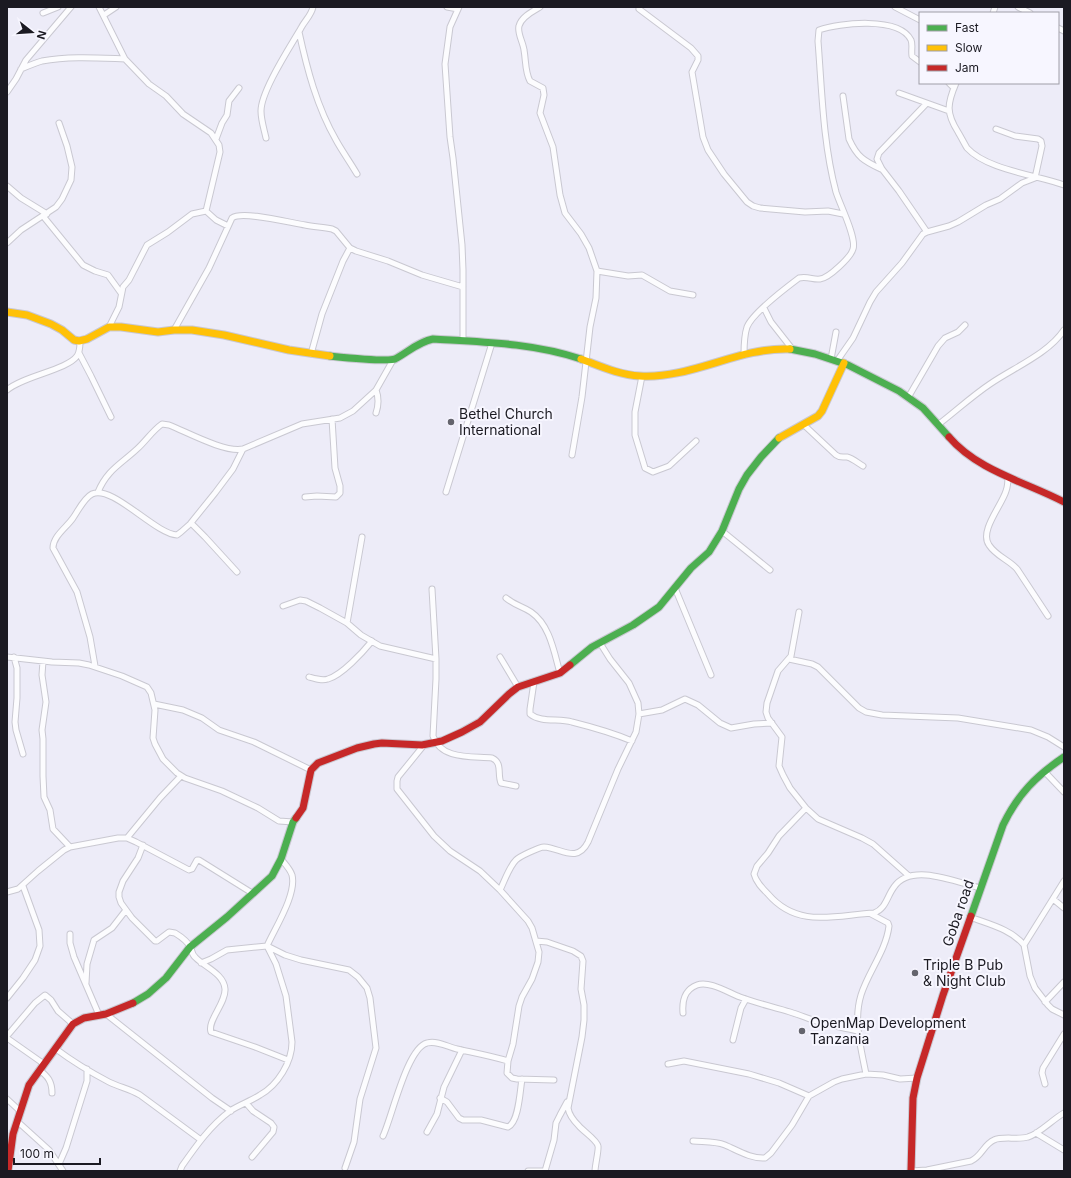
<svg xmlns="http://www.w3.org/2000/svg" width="1071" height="1178" viewBox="0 0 1071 1178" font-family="Inter,sans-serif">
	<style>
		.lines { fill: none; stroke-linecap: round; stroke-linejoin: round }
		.street-casing { stroke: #c9c8d1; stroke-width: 7 }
		.fast-casing { stroke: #c9c8d1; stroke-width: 9 }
		.slow-casing { stroke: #c9c8d1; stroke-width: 9 }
		.jam-casing { stroke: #c9c8d1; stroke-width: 9 }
		.street { stroke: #fcfcfe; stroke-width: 5 }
		.fast { stroke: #4caf50; stroke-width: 7 }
		.slow { stroke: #ffc107; stroke-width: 7 }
		.jam { stroke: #c62828; stroke-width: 7 }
		.poi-dot { fill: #64646d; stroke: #f7f6ff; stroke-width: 1.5 }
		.labels { text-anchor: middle; stroke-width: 4; stroke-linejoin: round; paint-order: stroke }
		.poi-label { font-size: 14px; fill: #1b1a22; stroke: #f7f6ff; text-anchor: start }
		.street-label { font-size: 14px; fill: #1b1a22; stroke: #f7f6ff }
	</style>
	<rect width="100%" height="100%" fill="#edecf8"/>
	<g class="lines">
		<defs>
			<path id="street" d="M99,7l26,52 24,25 17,12 17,18 28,19 8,12 1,7 -14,59 10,9 12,6
				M447,7l11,2
				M459,7l-9,20 -5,37 5,73 3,21 9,87 1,25v71
				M540,7c-7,4 -19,10 -21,19 -2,7 4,16 5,24 2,11 1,22 6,31l13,7 1,7 -4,18 13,34 7,48 5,18 16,21 8,14 8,23 -1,27 -6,29 -8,70 -10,58
				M895,7l25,13
				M1018,7l12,6
				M639,9l52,39 7,8v4l-6,12 11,65 5,13 16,24 23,28 6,4 7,2 45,4 23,-1 15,3
				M43,13l15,-6
				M993,13l2,-6
				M104,15l12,-8
				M1058,28l6,3
				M299,32c8,37 18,75 37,108 6,11 14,22 21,34
				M21,69c7,-3 14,-6 21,-8 27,-5 56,-3 83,-2
				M949,83l5,5
				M956,83c-9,21 -10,30 2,49 3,5 6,11 9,16 20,22 70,27 97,37
				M7,92l9,-13 10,-19 45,-53
				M899,93l50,18
				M843,96l6,43c8,18 15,22 32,30
				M926,104l-47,49 -2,6 5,10 17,22 28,41
				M266,138c-2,-9 -5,-18 -5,-27 0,-20 29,-64 40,-83 4,-8 10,-12 12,-21
				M216,139l6,-16 5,-8 2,-14 10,-13
				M7,186l14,12 26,16
				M43,216l40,49 12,6 13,4 13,18
				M7,243l14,-13 35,-23 6,-8 9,-19 1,-13 -5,-21 -8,-23
				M597,271l31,5 14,-1 28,16 23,4
				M764,308l7,14 22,28
				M109,327l10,-20 4,-20 6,-7 18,-35 21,-13 24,-18 14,-3
				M174,330l35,-62 23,-50c10,-8 59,5 73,7 9,2 18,2 27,4l4,2 14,17 6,3 32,10 34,14 41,12
				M79,353l12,23 20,41
				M311,354l11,-40 21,-53 7,-13
				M744,355c0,-9 0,-19 3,-28 5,-13 40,-40 52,-49 9,-2 14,2 21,1 9,-1 31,-22 33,-30 4,-11 -13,-44 -17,-57 -13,-49 -14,-100 -18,-151l1,-11c20,-7 80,-14 92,10 2,5 0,10 1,16l8,6
				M831,359l5,-27
				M837,361l16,-23 17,-36 6,-10 26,-29 21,-29 4,-2 22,-6 9,-4 28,-17 14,-6 22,-16 13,-5 7,-32 -1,-5 -3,-2 -23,-3 -19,-7
				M642,376l-7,36v23l10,33 8,4 16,-6 27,-25
				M7,390c16,-14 60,-20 70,-34 3,-4 3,-10 3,-15
				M376,390c3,8 3,14 0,23
				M909,396l29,-50 7,-8 13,-6 7,-7
				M939,424c17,-13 33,-28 51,-40 23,-16 58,-30 74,-54
				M804,425l32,30c4,3 6,2 11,2 5,1 11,6 16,9
				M1008,476c0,5 0,10 -2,15 -4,14 -27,40 -17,54 7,11 20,15 28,24l31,47
				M98,492c9,-22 23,-28 39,-43 9,-8 15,-18 25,-25l7,1c18,7 56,28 74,24
				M446,492l46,-149
				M305,497l12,-1 19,1 4,-4v-7l-5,-18 -3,-49
				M191,523l14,14 32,35
				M722,531l48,39
				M675,588l36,87
				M432,589l4,70
				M506,598c10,8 16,8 25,14 19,13 23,40 29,61
				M283,606l17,-6 6,1 14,7 27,15 14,12 19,11 56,13v20l-3,57c8,24 38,20 59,22 11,5 5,16 9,25l15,3
				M799,612l-8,44 -13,15 -11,32 -1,9 2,6 14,19 -3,29 4,9 7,13 16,20 12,11 44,19 11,6 36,32
				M347,623l15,-86
				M7,657l45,5 27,1 10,2 33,11 25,11 4,6 4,17 -2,28 2,6 8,15 14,14 8,5 37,13 36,17 21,13 14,1
				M14,657l3,11v30l-2,24 1,8 7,24
				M500,657l18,30
				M789,659l23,5 6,3 41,41 7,4 16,3 76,3 73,12 17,7 16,10
				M43,661l-1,14 4,27 -4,28 1,9v37l1,21 6,13 3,19 17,18
				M95,666l-5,-29 -13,-45 -24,-44c0,-12 14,-21 20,-30 5,-7 11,-20 19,-24 20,-10 63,40 85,41l4,-3 9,-8 25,-31 18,-24 10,-20 59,-25 38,-6 13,-7 23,-21 17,-30
				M309,677c7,2 13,4 19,2 14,-4 35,-27 44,-38
				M534,682l-4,27v5c11,9 29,4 42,8 20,5 41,11 60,19
				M154,704l29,6 19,8 17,12 35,12 57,28
				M639,714l23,-4 23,-11 13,6 22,18 11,5 23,-4 18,-1
				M424,745l-26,32 -1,4v8l37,47 16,15 30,20 20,19 28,31 4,7 7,24 -1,10 -6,17 -10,18 -3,9 -6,38 -5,17 -1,12 5,5 5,1 37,1
				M1044,771l20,21
				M806,808l-27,28 -11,17 -11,13 -3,8c2,8 8,14 14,20 30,35 67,21 106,19 12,-4 13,-17 20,-26 17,-25 62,-5 86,1
				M127,838l33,-40 21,-22
				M143,845l-5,13 -15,23 -4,11v5l2,6 11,15 23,23h2l12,-9 6,1c5,3 13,9 16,15 1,4 1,7 5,10 9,9 28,16 29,31 1,14 -18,32 -14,43l44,15 33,13
				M500,890c5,-10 9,-23 16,-30 4,-4 24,-13 28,-13 17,1 33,17 44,-5l30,-73 18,-37 3,-18 -1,-11 -9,-20 -19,-24 -10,-16
				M7,892l11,-3 20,-18 26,-21 6,-3 48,-9h9l9,4 53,28 3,-1 5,-9h2l53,33
				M1053,899l11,9
				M970,917c18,7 41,12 54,28l6,31 5,12 13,17 4,4 12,6
				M70,934v9l4,14 25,58
				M536,941l11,1 26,9 8,5 2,5 -2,28 3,16v15l-2,17 -14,71c1,7 6,13 11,18 4,5 18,14 19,20 1,3 -3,20 -3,25
				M1024,945l40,-64
				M201,963l10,-4 16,-9 40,-4 18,9 16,5 48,10 9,7 9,11 3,10 6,50 -16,51 -6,43 -9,26
				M86,983l1,-19 7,-24 18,-12 14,-18
				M7,998l16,-20 12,-18 5,-14 -1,-16 -16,-44
				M1045,1002l19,-20
				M683,1013c-1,-12 1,-23 14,-28 12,-5 32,8 43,12 16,6 34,10 50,15 10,3 19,7 29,10 12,4 26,6 39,9
				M106,1014l106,84 19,13
				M7,1036l28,-33 10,-8 6,5 7,11 15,13
				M7,1038l37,26
				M733,1040l8,-32 5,-9
				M56,1049c16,12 34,23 53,33 10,5 21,7 31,13l61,45
				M668,1064l16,-3 65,13 30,9 30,13
				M39,1070c9,6 13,12 13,23
				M866,1074c-5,-26 -13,-53 -5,-79 7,-23 25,-44 28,-69l-1,-3 -17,-9
				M1045,1084l-3,-11 1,-5 21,-34
				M440,1098l7,4 12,16 4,2h18l27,7c11,-5 12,-37 14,-48
				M7,1099l13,12
				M246,1103l7,8 18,12 3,4 -1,5 -21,25
				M17,1121l32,29 14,21
				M427,1132l10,-18 7,-27 18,-37
				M1036,1133l28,17
				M383,1136c9,-19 24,-88 44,-93 10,-3 21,4 30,6 18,4 34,7 51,12
				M693,1141c10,1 22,0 32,4 12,5 26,14 40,13l6,-5 21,-28 17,-29 25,-14 8,-3 24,-5 17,1 17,4 17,-1
				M59,1164l7,-16 21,-67v-12
				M180,1171l2,-5c14,-20 28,-40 48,-55 9,-6 21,-10 30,-16 18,-10 32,-33 32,-53l-6,-46 -10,-32 -9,-18c8,-18 30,-52 25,-71 -2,-6 -7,-11 -11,-16
				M528,1171h17
				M545,1171l9,-31 2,-17 4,-8 7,-13
				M911,1171l16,-1 44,-9c11,-5 13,-17 23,-21 8,-4 24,0 34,-3 11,-3 25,-18 36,-24"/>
			<path id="fast" d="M790,349l25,5 33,11 51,26 24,17 26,29
				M330,356c10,1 58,6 65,3 13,-7 23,-17 38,-20 50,3 100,4 148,20
				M570,665l22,-18 41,-22 26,-18 32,-39 18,-16 13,-21 17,-42 8,-14 14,-18 18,-19
				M971,916l32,-91c15,-31 33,-49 61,-68
				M133,1003l15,-9 18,-16 24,-31 37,-30 45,-41 9,-17 12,-37 3,-4"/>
			<path id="slow" d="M7,312l20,3 24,9 11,6 12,10 5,1 8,-2 22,-12h12l37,5 16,-2h18l32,5 65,15 41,6
				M581,359c19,7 38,16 59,17 52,3 98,-29 150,-27
				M779,438l39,-22 4,-5 22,-48"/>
			<path id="jam" d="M949,437c29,34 77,45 115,65
				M296,818l7,-10 8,-38 7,-7 39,-15 17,-4 8,-1 40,2 20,-4 20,-9 18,-10 29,-28 9,-7 42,-14 10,-8
				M8,1171l5,-37 16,-49 44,-61 11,-6 22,-4 27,-11
				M911,1171l2,-73 4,-20 26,-83 28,-79"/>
		</defs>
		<use href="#street" class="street-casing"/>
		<use href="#fast" class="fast-casing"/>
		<use href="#slow" class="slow-casing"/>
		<use href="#jam" class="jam-casing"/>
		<use href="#street" class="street"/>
		<use href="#fast" class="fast"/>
		<use href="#slow" class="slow"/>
		<use href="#jam" class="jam"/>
	</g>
	<g class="poi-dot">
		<circle cx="451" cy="422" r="4"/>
		<circle cx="915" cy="973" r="4"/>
		<circle cx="802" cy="1031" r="4"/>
	</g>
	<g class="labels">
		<g class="poi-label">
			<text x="459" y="419">Bethel Church<tspan x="459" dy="16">International</tspan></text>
			<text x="923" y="970">Triple B Pub<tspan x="923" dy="16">&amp; Night Club</tspan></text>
			<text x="810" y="1028">OpenMap Development<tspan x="810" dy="16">Tanzania</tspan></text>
		</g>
		<g class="street-label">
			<text transform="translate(958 913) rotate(-71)" y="5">Goba road</text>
		</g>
	</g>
	<rect width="1071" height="1178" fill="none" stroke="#1b1a22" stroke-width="16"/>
	<rect x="919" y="12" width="140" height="72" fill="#f7f6ff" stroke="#9f9ea7"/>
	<rect x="927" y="25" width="20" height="6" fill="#4caf50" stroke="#9f9ea7"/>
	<text x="955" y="32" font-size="12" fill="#1b1a22">Fast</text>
	<rect x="927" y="45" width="20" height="6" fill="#ffc107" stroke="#9f9ea7"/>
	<text x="955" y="52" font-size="12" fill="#1b1a22">Slow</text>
	<rect x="927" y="65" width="20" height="6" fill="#c62828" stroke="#9f9ea7"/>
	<text x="955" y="72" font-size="12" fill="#1b1a22">Jam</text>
	<g transform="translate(32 32) rotate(107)" stroke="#f7f6ff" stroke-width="3" paint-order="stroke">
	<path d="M0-3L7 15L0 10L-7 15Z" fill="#1b1a22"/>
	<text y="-6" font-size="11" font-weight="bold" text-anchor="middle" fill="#1b1a22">N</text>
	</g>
	<path d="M14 1158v6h86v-6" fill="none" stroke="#1b1a22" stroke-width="2"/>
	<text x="20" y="1158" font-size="12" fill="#1b1a22" stroke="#f7f6ff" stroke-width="3" paint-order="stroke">100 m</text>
</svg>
